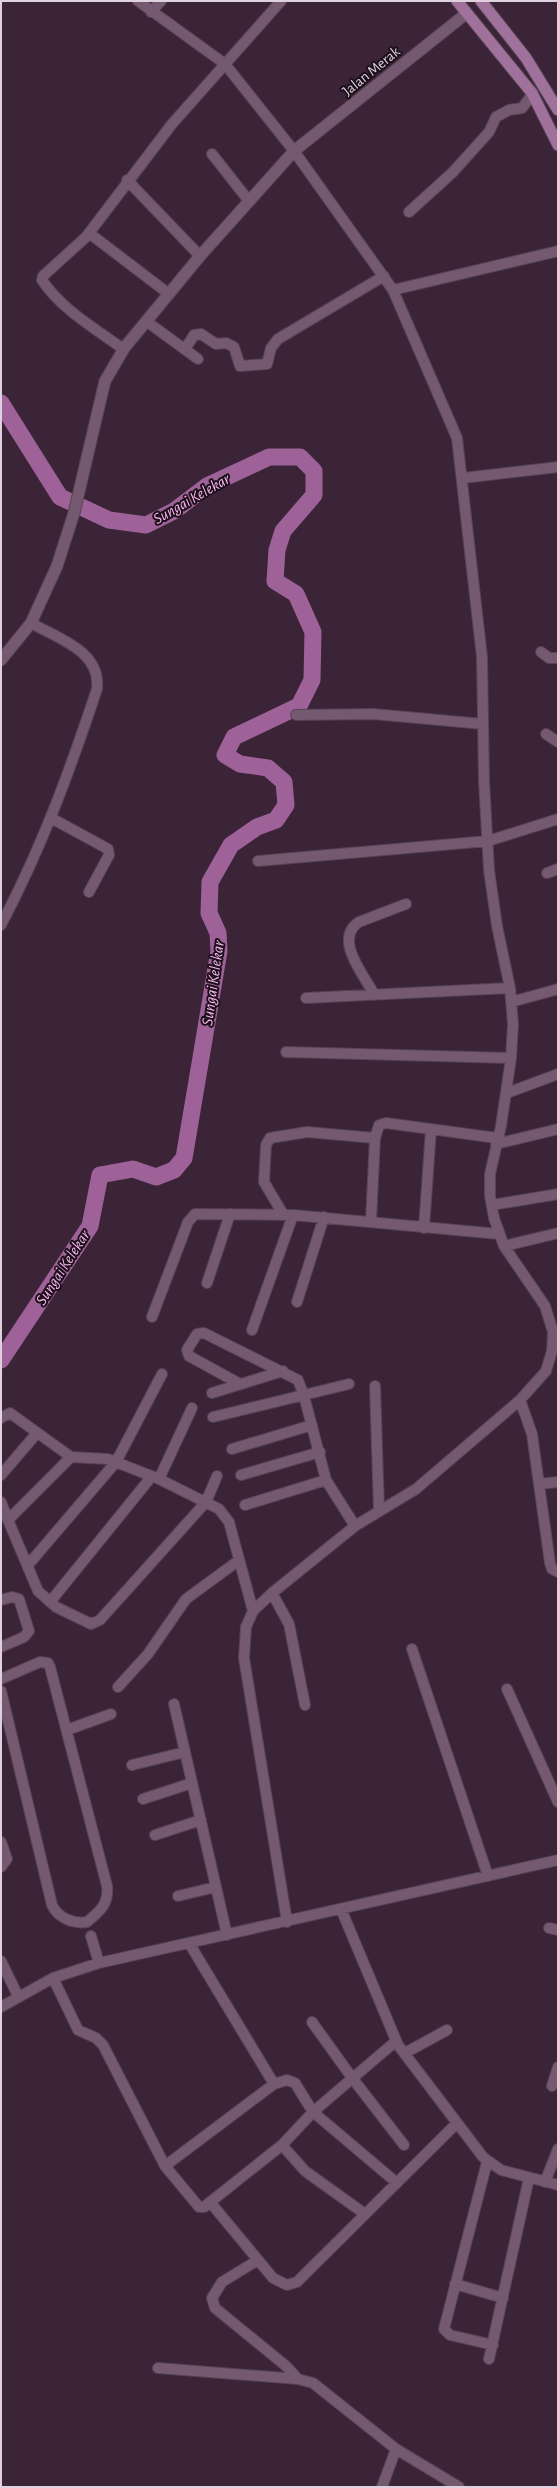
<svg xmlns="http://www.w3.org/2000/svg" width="559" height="2488" viewBox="0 0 559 2488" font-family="'Alegreya Sans',sans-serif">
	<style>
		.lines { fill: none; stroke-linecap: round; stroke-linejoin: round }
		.river { stroke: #9f6298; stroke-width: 17 }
		.minor-casing { stroke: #574354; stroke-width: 12 }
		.tertiary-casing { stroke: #574354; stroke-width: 13 }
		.primary-casing { stroke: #574354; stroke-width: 13 }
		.minor { stroke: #745970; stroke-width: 10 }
		.tertiary { stroke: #745970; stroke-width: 11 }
		.primary { stroke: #a0719a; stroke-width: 11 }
		.labels { text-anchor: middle; stroke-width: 4; stroke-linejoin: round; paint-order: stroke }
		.street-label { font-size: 15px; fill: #e0d1de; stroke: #1c111b }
		.water-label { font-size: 16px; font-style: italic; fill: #fab5f1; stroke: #1c111b }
	</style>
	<rect width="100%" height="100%" fill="#3b2438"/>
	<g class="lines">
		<path class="river" d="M1,403l59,94 49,23 37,5 28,-14 33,-25 62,-29h31l14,14v24l-31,36 -6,19 -2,31 21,13 17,38 -1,48 -13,26 -65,31 -9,18 15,9 28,4 16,14 2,23 -10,15 -19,7 -26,18 -21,37 -1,31 9,20 1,18 -35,207 -10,12 -18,7 -23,-8 -33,6 -10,51 -89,134"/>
		<defs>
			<path id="minor" d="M138,1l87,63 69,87 99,139 64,148 25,219 2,124 5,89 8,56 13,62 3,36 -2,34 -10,68 -11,48v22l4,22 10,28 41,60 8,26 -1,19 -6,20 -26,29 -104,89 -61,37 -83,67 -19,18 -7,16 -2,31 43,264
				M151,12l10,-11
				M212,154l37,47
				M127,180l73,76
				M409,212l44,-40 36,-40 7,-15 13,-7 13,-2 10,-13
				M89,233l80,61
				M393,290l165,-39
				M146,321l52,38
				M123,349c-27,-20 -62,-40 -81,-69l1,-4 43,-39 86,-113 109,-123
				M185,349l9,-14 7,-1 15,10 10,-1 8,4 6,19 27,-2 4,-16 7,-9 106,-63
				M463,478l95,-11
				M541,652l8,6h9
				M296,715l77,-1 110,10
				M546,734l12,8
				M51,818l57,31 1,6 -20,37
				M258,861l230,-20 70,-22
				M547,873l11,-4
				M1,925c41,-78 68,-152 96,-236 4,-38 -38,-50 -66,-66
				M374,994c-10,-19 -41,-55 -15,-72l47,-18
				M306,998l204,-10
				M511,1002l47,-13
				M286,1052l225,6
				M507,1093l51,-19
				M496,1144l62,-15
				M492,1205l66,-11
				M283,1214l-19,-32 2,-37 4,-7 37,-6 68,6
				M371,1221l4,-83 4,-13 7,-2 111,15
				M424,1228l7,-99
				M504,1246l54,-13
				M207,1283l23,-69
				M297,1302l27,-85
				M152,1317l36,-95 7,-8 98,1 206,19
				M252,1330l41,-115
				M240,1384l-51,-28 -2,-6 10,-16 7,-1 94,47 6,16 22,84 29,46
				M375,1386l4,124
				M212,1393l71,-22
				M520,1400l12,34 18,129 2,6 6,3
				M213,1417l136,-33
				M1,1418l9,-5 61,44 37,2 51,20 60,30 10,13 24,89
				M232,1449l80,-24
				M71,1457l-63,63 30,71 18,16 35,17 9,-4 106,-118 11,-26
				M1,1475l36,-42
				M241,1475l79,-23
				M159,1479l33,-71
				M539,1484l19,-2
				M1,1502l7,18
				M245,1505l81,-25
				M28,1565l88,-103 46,-88
				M272,1593l17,31 16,81
				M1,1600l11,-3 7,2 10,32 -5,6 -23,10
				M50,1602l102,-126
				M412,1649l76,227
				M1,1679l39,-17 8,1 2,4 57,219c2,18 -7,25 -20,36 -14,2 -29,-4 -35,-17l-51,-214
				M118,1687l30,-33 38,-55 52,-38
				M507,1689l51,113
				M174,1704l53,231
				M67,1730l44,-16
				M132,1765l53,-13
				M143,1799l49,-16
				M155,1835l46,-15
				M1,1842l6,17 -6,8
				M178,1896l38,-9
				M341,1909l57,136 85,112 18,13 57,15
				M549,1928l9,2
				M91,1936l8,27
				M189,1943l85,141
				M1,1961l17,35
				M53,1978l25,52 18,8 7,7 62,121 34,41h5l78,-62 31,-33 83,-71
				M1,2007l52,-29 46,-15 459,-103
				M312,2022l41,57 51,66
				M405,2053l42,-23
				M552,2086l6,-19
				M282,2145l23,26 60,43
				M487,2162l-43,167 6,6 43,10
				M165,2166l109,-82 13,-4 8,3 18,29 84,71
				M545,2182l13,-33
				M210,2202l63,76 14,7 10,-3 160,-159
				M258,2260l-36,22 -10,16 3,10 71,58 12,13
				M455,2284l48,14
				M489,2359l40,-181
				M158,2368l140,11 15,4 83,66 63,38
				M382,2487l14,-38"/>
			<path id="tertiary" d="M1,660l30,-37 26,-57 17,-53 31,-132 20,-34 75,-91 94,-105 173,-138"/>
			<path id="primary" d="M457,1l75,92 26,52
				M481,1l45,57 32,52"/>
		</defs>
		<use href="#minor" class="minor-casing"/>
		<use href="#tertiary" class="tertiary-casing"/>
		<use href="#primary" class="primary-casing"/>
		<use href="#minor" class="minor"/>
		<use href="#tertiary" class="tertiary"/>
		<use href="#primary" class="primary"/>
	</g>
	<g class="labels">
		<g class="street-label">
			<text transform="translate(371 71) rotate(-39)" y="5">Jalan Merak</text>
		</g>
		<g class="water-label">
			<text transform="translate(191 498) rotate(-30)" y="6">Sungai Kelekar</text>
			<text transform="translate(212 983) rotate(-82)" y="6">Sungai Kelekar</text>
			<text transform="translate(62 1267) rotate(-57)" y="6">Sungai Kelekar</text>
		</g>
	</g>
	<rect width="559" height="2488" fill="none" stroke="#e0d1de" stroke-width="4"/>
</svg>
